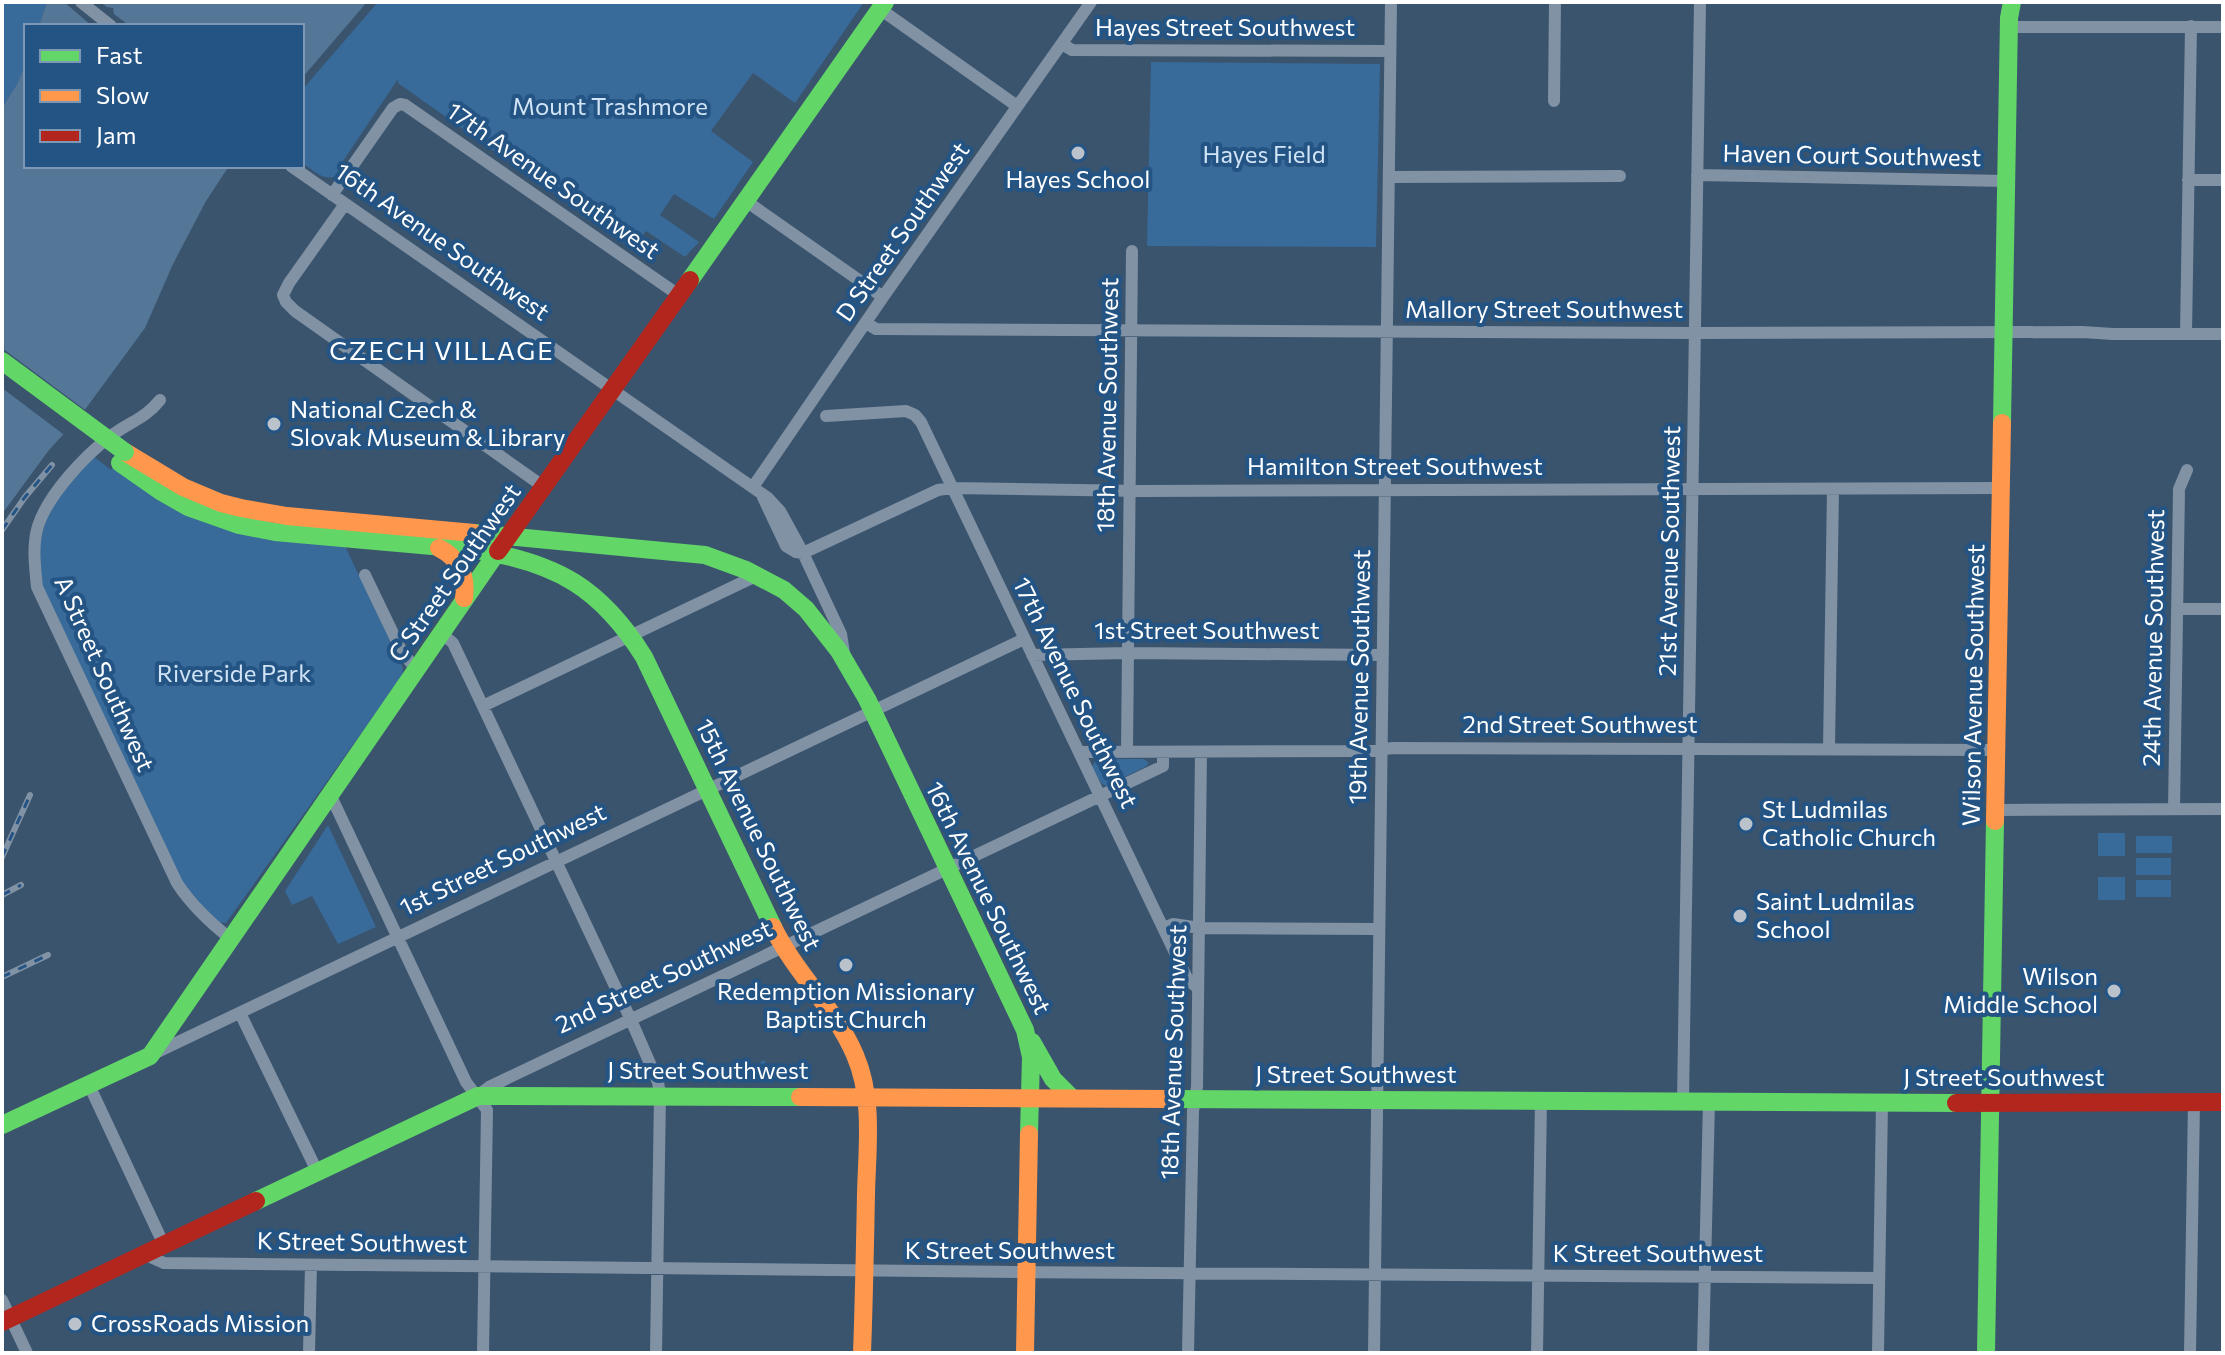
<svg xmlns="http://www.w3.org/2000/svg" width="2225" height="1355" viewBox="0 0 2225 1355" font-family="Commissioner,sans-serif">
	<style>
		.green { fill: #386a9a }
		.water { fill: #547697 }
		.pier { fill: #3a546e }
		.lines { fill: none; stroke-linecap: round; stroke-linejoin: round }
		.street { stroke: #8092a4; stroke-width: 12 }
		.fast { stroke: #63d668; stroke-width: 18 }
		.slow { stroke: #ff974d; stroke-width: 18 }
		.jam { stroke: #b3261e; stroke-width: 18 }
		.rail-casing { stroke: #8192a4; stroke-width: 6 }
		.rail { stroke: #245484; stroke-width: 3; stroke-dasharray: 9; stroke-linecap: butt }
		.fast-bridge { stroke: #63d668; stroke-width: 18 }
		.poi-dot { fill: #bac3cc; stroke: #245484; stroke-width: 3 }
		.labels { text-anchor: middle; stroke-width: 8; stroke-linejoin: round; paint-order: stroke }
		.street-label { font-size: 24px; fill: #fff; stroke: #245484 }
		.park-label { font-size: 24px; fill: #d1e4f6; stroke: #245484 }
		.poi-label { font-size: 24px; fill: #fff; stroke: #245484; text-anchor: start }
		.neighbourhood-label { font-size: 26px; letter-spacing: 2px; fill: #fff; stroke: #245484 }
	</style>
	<rect width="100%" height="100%" fill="#3a546e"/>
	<path class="green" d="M2,2h45l-8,24h-13v37l-9,21 -15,24z
		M378,2h486l-69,101 -42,-30 -42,58 42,31 -39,57 -40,-25 -14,21 39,27 -14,15 -39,-26 -14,18 -234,-166v-4l-57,85 -2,10c-14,10 -25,-4 -37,-11v-73z
		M1151,62l229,2 -4,183 -229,-1z
		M93,456l18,14 2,-2 232,78 58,122 -1,8 -176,247 -8,-1 -33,-32 -143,-303c-1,-13 -3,-26 -2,-38 1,-38 31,-66 53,-93z
		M1097,759h47l5,4 -4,4 -39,19 -5,-3 -9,-17z
		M328,825l48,102 -38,17 -26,-48 -20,9 -7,-14z
		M2098,833h27v23h-27z
		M2136,836h36v17h-36z
		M2136,858h35v17h-35z
		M2098,877h27v23h-27z
		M2136,880h35v17h-35z
		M765,1060v22h-47z"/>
	<path class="water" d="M47,2h320l-65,76v-52h-263z
		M26,63v103h203l-23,35 -33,63 -28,64 -64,87 -32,35 -47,64v-406l15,-24z"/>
	<path class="pier" d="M64,2h36l7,5 6,1 1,6 16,12h-38z
		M2,348l86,64 -21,25 -65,-49z"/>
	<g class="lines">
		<path class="street" d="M81,2l30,24
			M880,9l137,97
			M2009,27h214
			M1062,44l10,6 318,1
			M1554,101l1,-99
			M291,166l477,332 12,13 23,42 38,81 3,19
			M1697,175l309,6
			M1389,177l231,-1
			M2188,180h35
			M332,195l61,-87 7,-4 5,1 275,191
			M746,201l137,96
			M345,204l-56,79 -6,12 3,7 9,9 249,176
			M866,323l10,6 819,4 387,-1 31,2h110
			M2186,334l5,-308
			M160,400c-15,19 -31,22 -49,36 -26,19 -63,59 -73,90 -6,19 -3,41 -1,61l140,296c15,23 32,39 54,56
			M826,416l80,-5 9,4 6,7 267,558 10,8
			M753,487l130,-190 208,-295
			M761,493l25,53 10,6 7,1 135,-63 14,-2 189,3 860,-3
			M365,575l37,77 14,17
			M2177,609h46
			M441,633l12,10 178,377 27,62 2,13 -4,258
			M1032,655l97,-2 254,2
			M483,706l275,-131
			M1829,749l4,-260
			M1127,751l5,-500
			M1079,752l290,-1 24,-3 604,2
			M330,794l136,288 21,28 -4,243
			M2174,809l5,-320 8,-19
			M1996,810l227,-1
			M1164,928l9,-4 27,4 179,1
			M240,1013l77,158
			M153,1054l871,-415
			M89,1085l75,160
			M480,1094l9,-7 674,-321v-14
			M1683,1101l17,-1099
			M144,1254l20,9c572,7 1143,12 1715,15
			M2,1300l25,53
			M309,1353l2,-88
			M1188,1353l5,-242 4,-24 4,-335
			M1374,1353l17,-1351
			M1537,1353l4,-253
			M1703,1353l6,-252
			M1878,1353l4,-250
			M2190,1353l4,-251"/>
		<path class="fast" d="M690,280l195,-278
			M2002,423l7,-405 3,-16
			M120,463l40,28 28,16 51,18 36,7 202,18c80,13 124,38 167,107l129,270
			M474,533l231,22 41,15 38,20 22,19 33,42 28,48 158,331 6,27 -2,77
			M1032,1042l21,37 18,18
			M1170,1099l786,4
			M2,1125l148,-69 348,-505
			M256,1201l222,-105 322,1
			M1986,1353l9,-532"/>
		<path class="slow" d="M125,452l58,35 38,16 20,5 46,8 187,17
			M439,548c21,11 28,27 25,50
			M1995,821l7,-398
			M773,927c22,46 62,81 82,128 19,44 12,93 11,139 -1,53 -2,106 -4,159
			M800,1097l370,2
			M1025,1353l4,-219"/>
		<path class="jam" d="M498,551l192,-271
			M1956,1103l267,-1
			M2,1322l254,-121"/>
		<defs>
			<path id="rail" d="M2,530l23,-33 27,-32
				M2,857l28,-62
				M2,895l19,-10
				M2,977l46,-22"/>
		</defs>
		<use href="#rail" class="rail-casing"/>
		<use href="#rail" class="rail"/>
		<path class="fast-bridge" d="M2,361l123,91"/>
	</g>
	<g class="poi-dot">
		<circle cx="1078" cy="153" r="8"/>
		<circle cx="274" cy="424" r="8"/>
		<circle cx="1746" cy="824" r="8"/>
		<circle cx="1740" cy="916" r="8"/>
		<circle cx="846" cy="965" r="8"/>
		<circle cx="2114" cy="991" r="8"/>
		<circle cx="75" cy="1324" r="8"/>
	</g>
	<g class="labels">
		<g class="street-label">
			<text x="1225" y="36">Hayes Street Southwest</text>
			<text transform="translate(1852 156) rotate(1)" y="8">Haven Court Southwest</text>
			<text transform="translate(553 181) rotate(35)" y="8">17th Avenue Southwest</text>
			<text transform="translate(903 232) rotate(-55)" y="8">D Street Southwest</text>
			<text transform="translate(442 242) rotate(35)" y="8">16th Avenue Southwest</text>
			<text x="1544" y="318">Mallory Street Southwest</text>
			<text transform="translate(1108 405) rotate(-89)" y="8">18th Avenue Southwest</text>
			<text x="1395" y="475">Hamilton Street Southwest</text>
			<text transform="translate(1670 551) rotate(-89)" y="8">21st Avenue Southwest</text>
			<text transform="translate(455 573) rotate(-55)" y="8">C Street Southwest</text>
			<text x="1207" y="639">1st Street Southwest</text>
			<text transform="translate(2154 638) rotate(-89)" y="8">24th Avenue Southwest</text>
			<text transform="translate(104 674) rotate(66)" y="8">A Street Southwest</text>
			<text transform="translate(1360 677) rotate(-89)" y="8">19th Avenue Southwest</text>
			<text transform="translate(1974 685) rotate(-89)" y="8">Wilson Avenue Southwest</text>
			<text transform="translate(1075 693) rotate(64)" y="8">17th Avenue Southwest</text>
			<text x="1580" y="733">2nd Street Southwest</text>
			<text transform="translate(758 835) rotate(64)" y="8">15th Avenue Southwest</text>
			<text transform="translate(503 860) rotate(-26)" y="8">1st Street Southwest</text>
			<text transform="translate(988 898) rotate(64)" y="8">16th Avenue Southwest</text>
			<text transform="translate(664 977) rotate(-25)" y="8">2nd Street Southwest</text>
			<text transform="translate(1174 1052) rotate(-88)" y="8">18th Avenue Southwest</text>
			<text x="708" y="1079">J Street Southwest</text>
			<text x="1356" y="1083">J Street Southwest</text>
			<text x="2004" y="1086">J Street Southwest</text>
			<text transform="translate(362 1243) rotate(1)" y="8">K Street Southwest</text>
			<text x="1010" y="1259">K Street Southwest</text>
			<text x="1658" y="1262">K Street Southwest</text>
		</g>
		<g class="park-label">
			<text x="610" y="115">Mount Trashmore</text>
			<text x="1264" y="163">Hayes Field</text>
			<text x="234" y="682">Riverside Park</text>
		</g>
		<g class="poi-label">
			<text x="1078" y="188" text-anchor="middle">Hayes School</text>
			<text x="290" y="418">National Czech &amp;<tspan x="290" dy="28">Slovak Museum &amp; Library</tspan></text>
			<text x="1762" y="818">St Ludmilas<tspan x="1762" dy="28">Catholic Church</tspan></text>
			<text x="1756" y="910">Saint Ludmilas<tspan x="1756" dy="28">School</tspan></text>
			<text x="2098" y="985" text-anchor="end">Wilson<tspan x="2098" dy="28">Middle School</tspan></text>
			<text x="846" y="1000" text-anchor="middle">Redemption Missionary<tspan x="846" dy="28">Baptist Church</tspan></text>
			<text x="91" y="1332">CrossRoads Mission</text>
		</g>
		<g class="neighbourhood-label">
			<text x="442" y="360">CZECH VILLAGE</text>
		</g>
	</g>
	<rect width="2225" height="1355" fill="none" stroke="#ffffff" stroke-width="8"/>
	<rect x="24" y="24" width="280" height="144" fill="#245484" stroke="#7c98b5" stroke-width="2"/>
	<rect x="40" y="50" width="40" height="12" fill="#63d668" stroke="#7c98b5" stroke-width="2"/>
	<text x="96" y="64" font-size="24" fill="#ffffff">Fast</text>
	<rect x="40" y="90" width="40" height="12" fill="#ff974d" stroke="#7c98b5" stroke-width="2"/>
	<text x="96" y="104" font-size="24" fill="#ffffff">Slow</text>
	<rect x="40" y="130" width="40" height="12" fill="#b3261e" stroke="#7c98b5" stroke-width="2"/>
	<text x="96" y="144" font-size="24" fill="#ffffff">Jam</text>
</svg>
